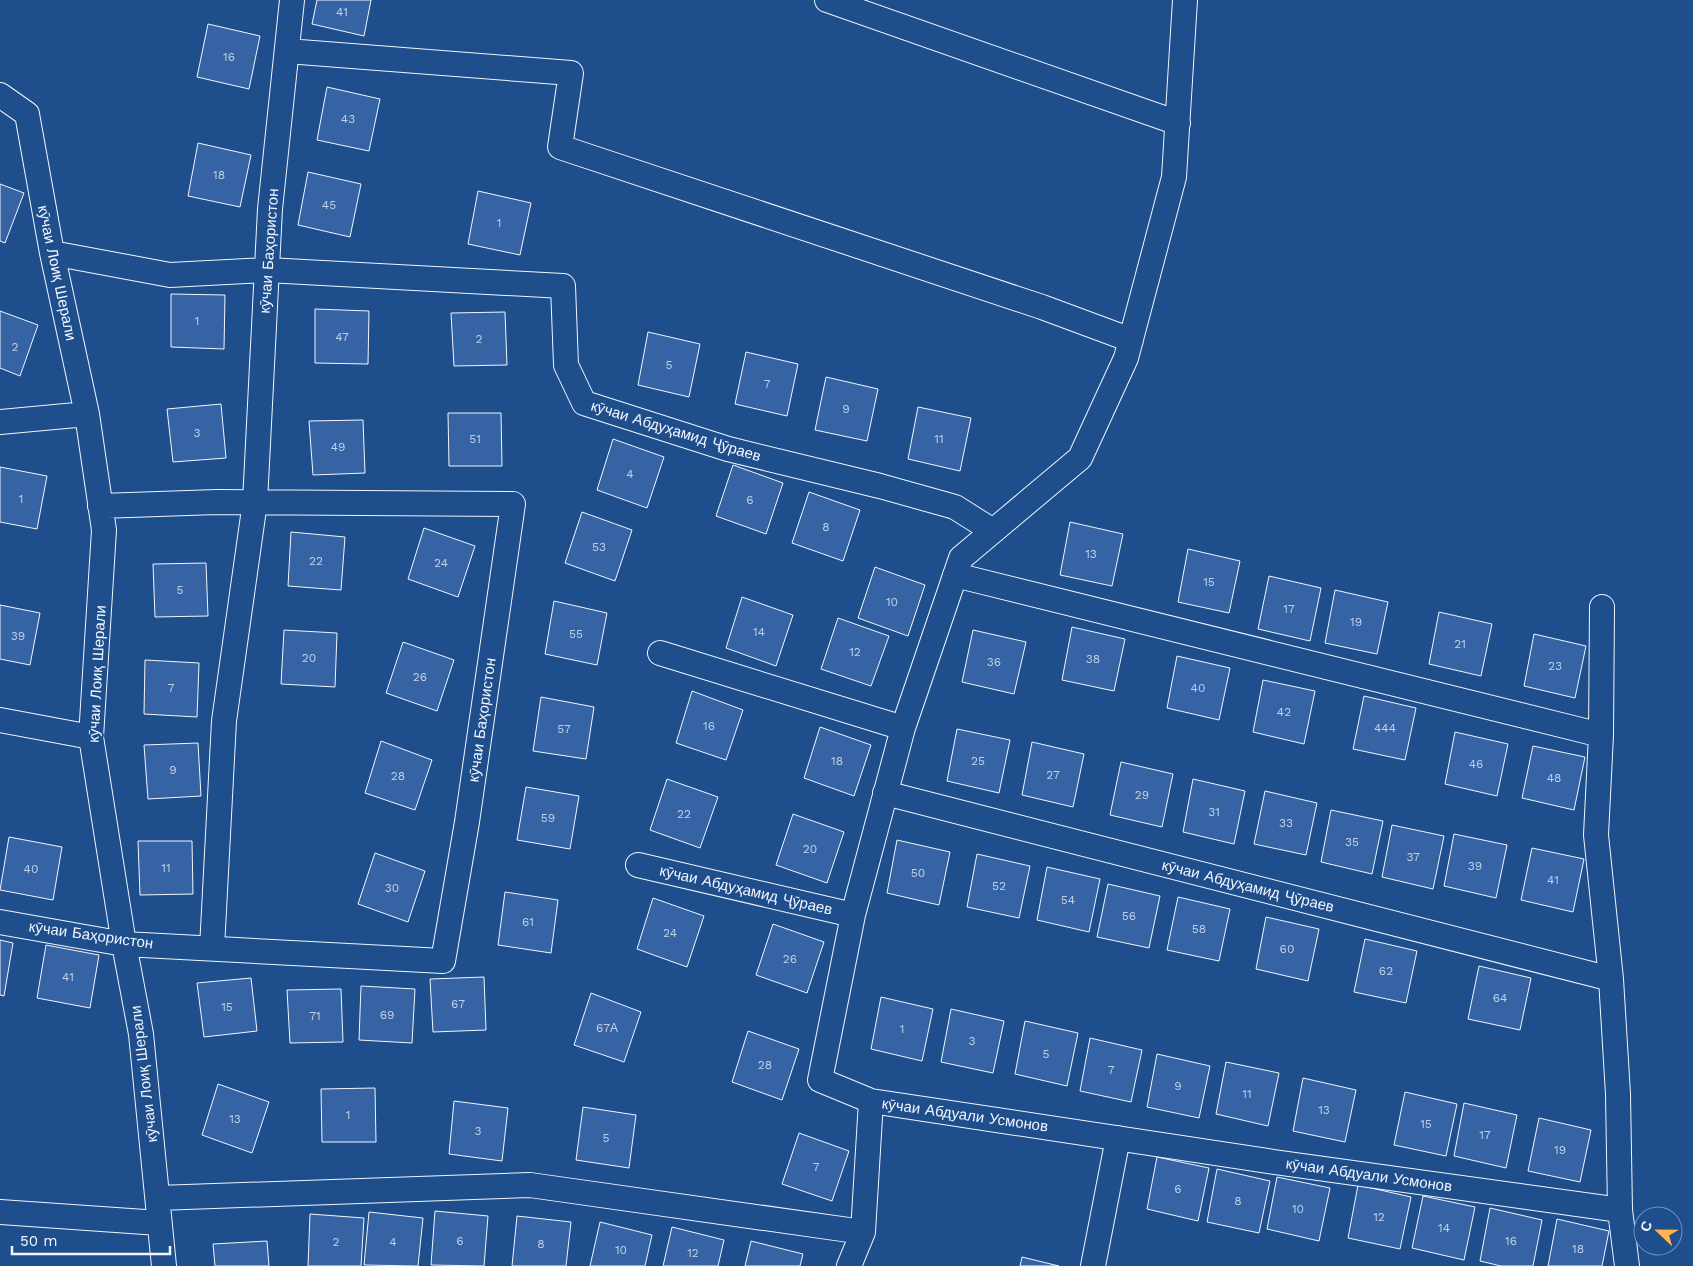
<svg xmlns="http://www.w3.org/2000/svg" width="1693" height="1266" viewBox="0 0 1693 1266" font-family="'Work Sans',sans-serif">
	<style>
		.building { fill: #3563a3; stroke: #f2f6ff }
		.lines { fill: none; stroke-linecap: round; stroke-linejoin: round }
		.minor-casing { stroke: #f2f6ff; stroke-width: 26 }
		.minor { stroke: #1f4e8c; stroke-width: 24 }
		.labels { text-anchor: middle; stroke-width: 4; stroke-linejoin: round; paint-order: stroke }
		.number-label { font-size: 12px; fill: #c3d1e8 }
		.street-label { font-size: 15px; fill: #f2f6ff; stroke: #1f4e8c }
	</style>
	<rect width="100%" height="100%" fill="#1f4e8c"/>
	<path class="building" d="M317,0h54l-7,36 -52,-12z
		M208,24l52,12 -11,53 -52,-12z
		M327,87l53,12 -11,52 -52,-11z
		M198,143l53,12 -11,52 -52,-11z
		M308,172l53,12 -11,53 -52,-12z
		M0,184l24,9 -19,50 -5,-2z
		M478,191l53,12 -11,52 -52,-11z
		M171,294l54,1 -1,54 -53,-2z
		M315,309l54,2 -1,53 -53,-1z
		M0,311l38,14 -18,51 -20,-8z
		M505,312l2,53 -53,1 -3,-53z
		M648,332l52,12 -11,53 -51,-12z
		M746,352l52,12 -11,52 -52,-12z
		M826,377l52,12 -11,52 -52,-11z
		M221,404l5,54 -53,4 -6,-53z
		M918,407l53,11 -11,53 -52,-12z
		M448,413h53l1,53h-53z
		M363,420l2,53 -52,2 -4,-54z
		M613,439l51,18 -17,51 -50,-18z
		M733,465l50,18 -17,51 -50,-18z
		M0,467l47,9 -10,53 -37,-7z
		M809,492l51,18 -17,51 -51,-18z
		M582,512l50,18 -17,51 -50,-18z
		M1070,522l53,12 -11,52 -52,-11z
		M424,528l51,18 -17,51 -50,-18z
		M291,532l54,5 -4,53 -53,-4z
		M1188,549l52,12 -11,52 -51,-11z
		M206,563l2,53 -53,1 -2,-53z
		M875,567l50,18 -17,51 -50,-18z
		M1269,576l52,12 -11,53 -52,-12z
		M1335,590l53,12 -11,52 -52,-11z
		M742,597l51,18 -17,51 -50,-18z
		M554,601l53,12 -10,52 -52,-11z
		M0,605l40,8 -10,52 -30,-6z
		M1439,612l53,12 -11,52 -52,-12z
		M838,618l51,18 -18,50 -50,-17z
		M1072,627l53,12 -11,52 -52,-11z
		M284,630l53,3 -2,54 -54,-3z
		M973,630l53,12 -12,52 -52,-12z
		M1534,634l52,12 -11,52 -51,-12z
		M403,642l51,18 -17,51 -51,-18z
		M1177,656l53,12 -11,52 -52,-12z
		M145,660l54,3 -2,54 -53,-3z
		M1263,680l52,11 -11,53 -51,-12z
		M692,691l51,19 -17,50 -50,-17z
		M1364,696l52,12 -11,52 -52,-11z
		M541,697l53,10 -8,52 -53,-8z
		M820,727l51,18 -17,51 -50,-18z
		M957,729l53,11 -11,53 -52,-12z
		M1455,732l53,12 -11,52 -52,-12z
		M381,741l51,19 -17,50 -50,-17z
		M1032,742l52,12 -11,53 -51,-12z
		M198,743l3,53 -53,3 -4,-54z
		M1533,746l52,11 -11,53 -52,-12z
		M1121,762l52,12 -11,53 -52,-12z
		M667,779l51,18 -18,51 -50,-18z
		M1193,779l52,12 -11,53 -51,-12z
		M526,787l53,9 -9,53 -53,-9z
		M1265,791l52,12 -11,52 -52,-11z
		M1331,810l52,11 -11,53 -51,-12z
		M793,814l51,18 -17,51 -51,-18z
		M1392,825l52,11 -11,53 -51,-12z
		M1454,834l53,11 -11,53 -52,-12z
		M9,837l53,10 -9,53 -53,-10z
		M897,840l53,12 -11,53 -52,-12z
		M138,841h54l1,53 -53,1z
		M1532,848l52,11 -11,53 -52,-12z
		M375,853l50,18 -17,51 -50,-18z
		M977,854l53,12 -11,52 -52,-11z
		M1047,867l53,12 -11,53 -52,-12z
		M1108,884l52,12 -11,52 -52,-11z
		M505,892l53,8 -7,53 -53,-8z
		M1178,897l52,12 -11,52 -52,-11z
		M653,898l51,18 -17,51 -50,-18z
		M1266,917l53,12 -11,52 -52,-12z
		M773,924l51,18 -17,51 -51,-18z
		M1365,939l52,12 -11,52 -52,-11z
		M0,940l13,3 -9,53 -4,-1z
		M46,945l53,10 -9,53 -53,-10z
		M1479,966l52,12 -11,52 -52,-11z
		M484,977l2,53 -53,2 -3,-53z
		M251,978l6,53 -53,6 -7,-54z
		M361,986l54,3 -3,54 -53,-3z
		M341,989l2,53 -53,1 -3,-53z
		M591,993l50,19 -17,50 -50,-17z
		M881,997l52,12 -11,52 -51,-12z
		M951,1009l53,12 -11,52 -52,-11z
		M1025,1021l53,12 -11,53 -52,-12z
		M748,1031l51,18 -17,51 -50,-18z
		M1090,1038l52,12 -11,52 -51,-11z
		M1157,1054l53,12 -11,52 -52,-11z
		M1226,1062l53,11 -11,53 -52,-12z
		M1303,1078l53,12 -11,52 -52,-11z
		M218,1084l51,18 -17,51 -50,-18z
		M375,1088l1,54h-54l-1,-53z
		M1405,1092l52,12 -11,52 -52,-11z
		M454,1101l54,7 -6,53 -53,-7z
		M1464,1103l53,12 -11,53 -52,-12z
		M583,1107l53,8 -7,53 -53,-8z
		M1539,1118l52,12 -11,52 -52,-11z
		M799,1133l50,18 -17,50 -50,-17z
		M1157,1157l52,11 -11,53 -51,-12z
		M1217,1169l53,12 -11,52 -52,-11z
		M1277,1177l53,11 -11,53 -52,-12z
		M1358,1185l53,12 -11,52 -52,-11z
		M1423,1196l52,11 -11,53 -52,-12z
		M1490,1208l52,12 -9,46h-32l-21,-5z
		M435,1211l53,5 -4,50 -53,-1z
		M369,1212l54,6 -5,48 -54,-1z
		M310,1214l54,4 -3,48h-53z
		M517,1216l54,6 -5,44h-54z
		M1557,1219l52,12 -7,35h-54z
		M600,1222l52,13 -7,31h-55z
		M672,1227l52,13 -6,26h-55z
		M267,1241l2,25h-54l-2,-22z
		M751,1241l52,13 -3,12h-55z
		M1022,1257l37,9h-39z"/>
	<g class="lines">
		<defs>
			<path id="minor" d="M827,0l351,123
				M287,51l284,22 -11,74 482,160 89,33
				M0,95l27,19 25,139 35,161 17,116 -13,207 33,207 17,90 23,232
				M52,253l118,22 97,-5 296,16 3,79 18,38 144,46 152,37 75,21 38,24
				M0,422l87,-8
				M955,575l646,160
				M1602,607l-1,128 -5,100 15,144 7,115 2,116 7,56
				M660,653l243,75
				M0,720l91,17
				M885,793l726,186
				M638,865l215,50
				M0,922l124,22 319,17 24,-139 46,-318 -296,-2 -117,4
				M212,948l12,-227 31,-219 15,-293 22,-209
				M871,1101l403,61 346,48
				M158,1198l372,-13 333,47
				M0,1212l159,11
				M849,1266l14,-34 8,-131 -51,-21 33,-165 50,-187 58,-170 119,-100 46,-100 48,-181 11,-177
				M1093,1266l25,-128"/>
		</defs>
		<use href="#minor" class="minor-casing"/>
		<use href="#minor" class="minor"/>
	</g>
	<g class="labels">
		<g class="number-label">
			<text x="342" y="16">41</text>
			<text x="229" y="61">16</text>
			<text x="348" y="123">43</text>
			<text x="219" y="179">18</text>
			<text x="329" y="209">45</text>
			<text x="499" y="227">1</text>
			<text x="197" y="325">1</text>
			<text x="342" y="341">47</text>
			<text x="479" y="343">2</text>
			<text x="15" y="351">2</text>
			<text x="669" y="369">5</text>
			<text x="767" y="388">7</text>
			<text x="846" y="413">9</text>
			<text x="197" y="437">3</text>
			<text x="475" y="443">51</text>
			<text x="939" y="443">11</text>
			<text x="338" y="451">49</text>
			<text x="630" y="478">4</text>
			<text x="21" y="503">1</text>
			<text x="750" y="504">6</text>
			<text x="826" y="531">8</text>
			<text x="599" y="551">53</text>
			<text x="1091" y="558">13</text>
			<text x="316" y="565">22</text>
			<text x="441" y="567">24</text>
			<text x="1209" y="586">15</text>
			<text x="180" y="594">5</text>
			<text x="892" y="606">10</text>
			<text x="1289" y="613">17</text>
			<text x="1356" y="626">19</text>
			<text x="759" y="636">14</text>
			<text x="576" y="638">55</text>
			<text x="18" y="640">39</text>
			<text x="1460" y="648">21</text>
			<text x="855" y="656">12</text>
			<text x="309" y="662">20</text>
			<text x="1093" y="663">38</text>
			<text x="994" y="666">36</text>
			<text x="1555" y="670">23</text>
			<text x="420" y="681">26</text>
			<text x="171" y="692">7</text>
			<text x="1198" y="692">40</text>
			<text x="1284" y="716">42</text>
			<text x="709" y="730">16</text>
			<text x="1385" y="732">444</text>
			<text x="564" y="733">57</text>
			<text x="837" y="765">18</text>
			<text x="978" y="765">25</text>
			<text x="1476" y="768">46</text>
			<text x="173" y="774">9</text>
			<text x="1053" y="779">27</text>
			<text x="398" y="780">28</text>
			<text x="1554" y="782">48</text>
			<text x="1142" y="799">29</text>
			<text x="1214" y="816">31</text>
			<text x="684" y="818">22</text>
			<text x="548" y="822">59</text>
			<text x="1286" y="827">33</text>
			<text x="1352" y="846">35</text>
			<text x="810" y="853">20</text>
			<text x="1413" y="861">37</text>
			<text x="1475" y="870">39</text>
			<text x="166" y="872">11</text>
			<text x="31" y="873">40</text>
			<text x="918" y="877">50</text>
			<text x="1553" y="884">41</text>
			<text x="999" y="890">52</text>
			<text x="392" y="892">30</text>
			<text x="1068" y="904">54</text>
			<text x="1129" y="920">56</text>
			<text x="528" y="926">61</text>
			<text x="1199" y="933">58</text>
			<text x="670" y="937">24</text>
			<text x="1287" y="953">60</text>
			<text x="790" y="963">26</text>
			<text x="1386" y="975">62</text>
			<text x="68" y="981">41</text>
			<text x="1500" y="1002">64</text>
			<text x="458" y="1008">67</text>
			<text x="227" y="1011">15</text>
			<text x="387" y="1019">69</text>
			<text x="315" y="1020">71</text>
			<text x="607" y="1032">67А</text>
			<text x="902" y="1033">1</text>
			<text x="972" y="1045">3</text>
			<text x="1046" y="1058">5</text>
			<text x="765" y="1069">28</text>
			<text x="1111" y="1074">7</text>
			<text x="1178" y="1090">9</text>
			<text x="1247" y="1098">11</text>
			<text x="1324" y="1114">13</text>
			<text x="348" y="1119">1</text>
			<text x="235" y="1123">13</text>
			<text x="1426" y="1128">15</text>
			<text x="478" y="1135">3</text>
			<text x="1485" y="1139">17</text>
			<text x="606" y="1142">5</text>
			<text x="1560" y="1154">19</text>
			<text x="816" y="1171">7</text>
			<text x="1178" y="1193">6</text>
			<text x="1238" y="1205">8</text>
			<text x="1298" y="1213">10</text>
			<text x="1379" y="1221">12</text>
			<text x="1444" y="1232">14</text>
			<text x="460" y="1245">6</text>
			<text x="1511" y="1245">16</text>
			<text x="336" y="1246">2</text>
			<text x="393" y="1246">4</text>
			<text x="541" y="1248">8</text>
			<text x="1578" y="1253">18</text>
			<text x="621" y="1254">10</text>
			<text x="693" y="1257">12</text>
		</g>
		<g class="street-label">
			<text transform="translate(269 251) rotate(-86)" y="5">кӯчаи Баҳористон</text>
			<text transform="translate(57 273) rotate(78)" y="5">кӯчаи Лоиқ Шерали</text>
			<text transform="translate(676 431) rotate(17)" y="5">кӯчаи Абдуҳамид Ҷӯраев</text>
			<text transform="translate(97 674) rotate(-87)" y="5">кӯчаи Лоиқ Шерали</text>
			<text transform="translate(482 720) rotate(-82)" y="5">кӯчаи Баҳористон</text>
			<text transform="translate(1248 886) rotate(14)" y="5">кӯчаи Абдуҳамид Ҷӯраев</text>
			<text transform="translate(746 890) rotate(13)" y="5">кӯчаи Абдуҳамид Ҷӯраев</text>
			<text transform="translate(91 935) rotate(8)" y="5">кӯчаи Баҳористон</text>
			<text transform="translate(144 1074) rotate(-97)" y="5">кӯчаи Лоиқ Шерали</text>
			<text transform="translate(965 1115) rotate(8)" y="5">кӯчаи Абдуали Усмонов</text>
			<text transform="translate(1369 1175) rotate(8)" y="5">кӯчаи Абдуали Усмонов</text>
		</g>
	</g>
	<g transform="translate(1658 1231) rotate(292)"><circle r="24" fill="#1f4e8c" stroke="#7391ba"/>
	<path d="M0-4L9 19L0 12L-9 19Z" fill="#ffb74d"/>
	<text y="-8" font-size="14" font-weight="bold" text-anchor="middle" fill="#f2f6ff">С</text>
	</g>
	<path d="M12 1246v8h158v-8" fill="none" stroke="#f2f6ff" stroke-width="2.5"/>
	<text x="20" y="1246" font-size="15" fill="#f2f6ff" stroke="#1f4e8c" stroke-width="4" paint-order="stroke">50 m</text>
</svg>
